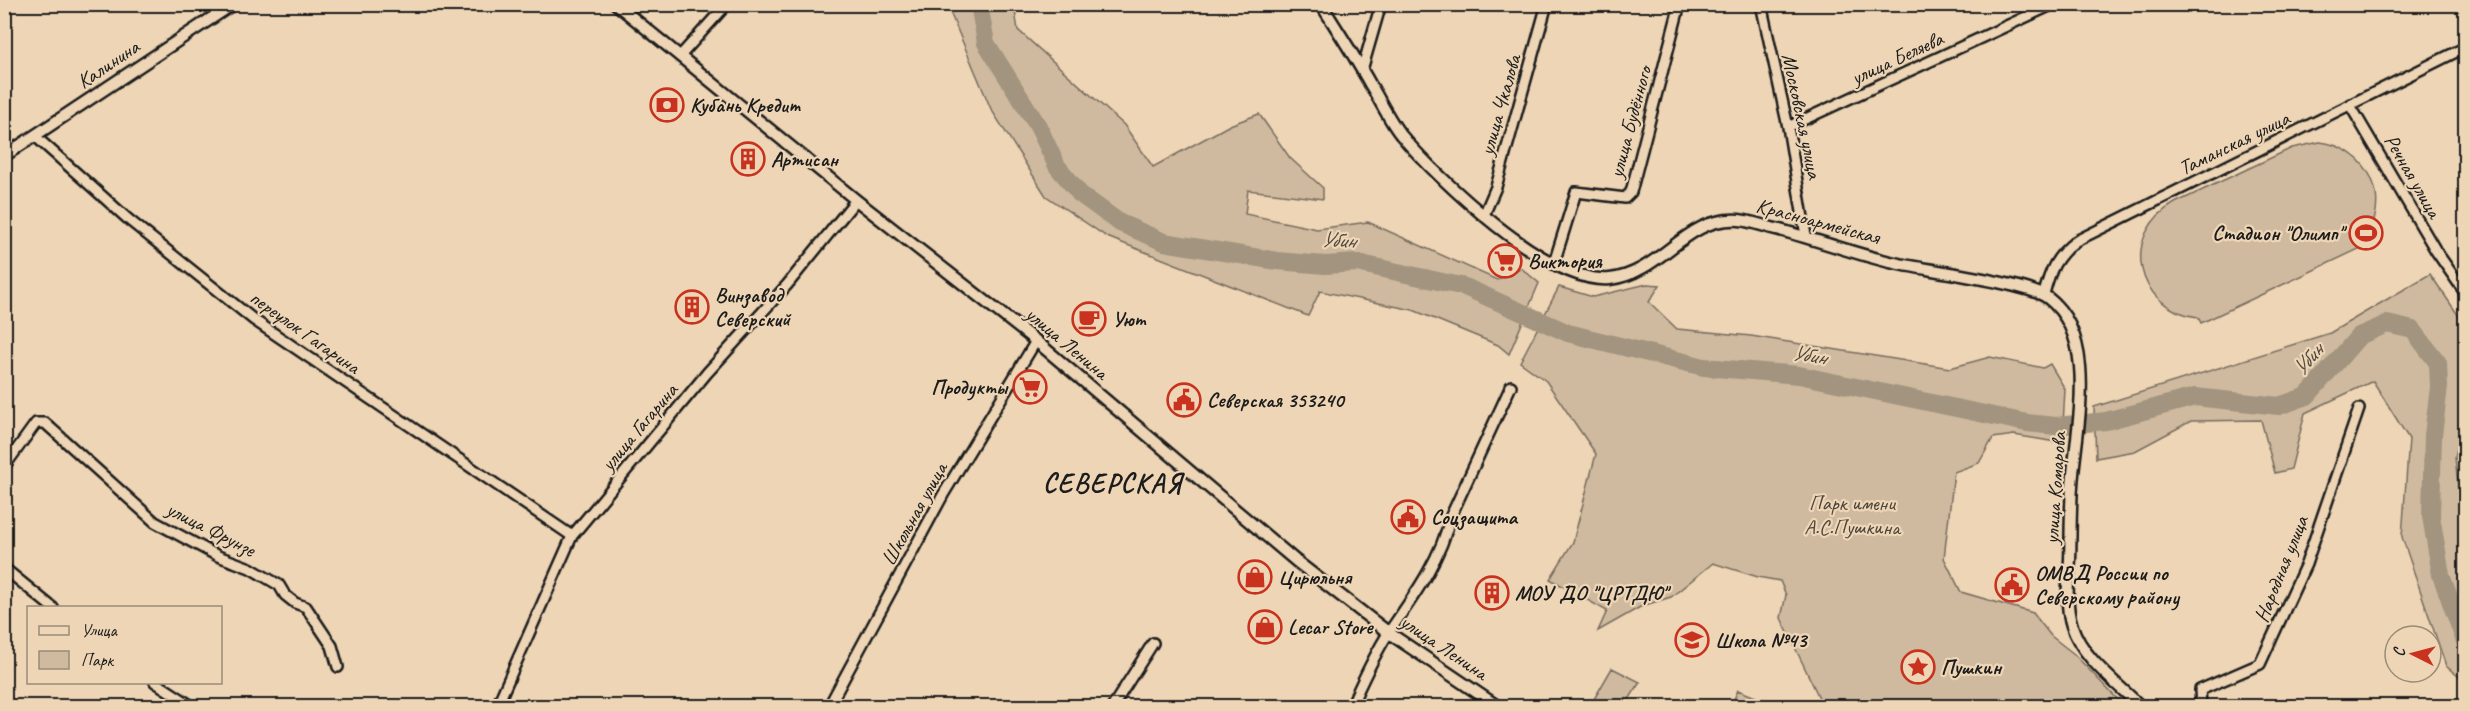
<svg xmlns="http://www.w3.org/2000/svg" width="2470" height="711" viewBox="0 0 2470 711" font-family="Caveat,sans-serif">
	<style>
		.green { fill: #cfba9f; stroke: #766b5e; stroke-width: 1.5 }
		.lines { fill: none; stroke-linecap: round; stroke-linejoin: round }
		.river { stroke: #a2947e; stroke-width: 18 }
		.minor-casing { stroke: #1c1c1c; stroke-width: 14 }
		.tertiary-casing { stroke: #1c1c1c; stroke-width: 15 }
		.minor { stroke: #edd5b5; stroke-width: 9 }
		.tertiary { stroke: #edd5b5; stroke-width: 10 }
		.labels { text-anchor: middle; stroke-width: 4.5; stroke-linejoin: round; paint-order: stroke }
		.street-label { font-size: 21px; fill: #1c1c1c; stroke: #edd5b5 }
		.poi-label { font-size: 21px; font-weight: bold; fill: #1c1c1c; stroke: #edd5b5; text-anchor: start }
		.park-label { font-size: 21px; fill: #49443d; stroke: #edd5b5 }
		.water-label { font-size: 22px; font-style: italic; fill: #4b463e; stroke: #edd5b5 }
		.district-label { font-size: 27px; font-weight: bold; letter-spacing: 1.5px; fill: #1c1c1c; stroke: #edd5b5 }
	</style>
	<rect width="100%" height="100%" fill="#edd5b5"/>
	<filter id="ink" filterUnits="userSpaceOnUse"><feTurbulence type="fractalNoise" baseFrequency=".0167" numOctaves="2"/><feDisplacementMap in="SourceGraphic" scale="12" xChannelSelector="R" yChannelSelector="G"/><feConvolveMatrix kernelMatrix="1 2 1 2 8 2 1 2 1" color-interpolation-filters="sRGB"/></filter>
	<g filter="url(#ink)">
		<path class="green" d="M947,5h67l4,25 106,95 29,42 77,-42 29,-11 31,44 33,30v11l-75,-9 -3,24 72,15 51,-7 129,58 24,-12 18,15 -30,71 -11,-9 -85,-35 -93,-19 -12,25 -201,-79 -61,-41 -55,-87z
			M2320,142c41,5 68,44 52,84l6,14 -177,83 -3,-6c-63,-8 -79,-83 -23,-114l117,-55z
			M2430,274l35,51v87l-10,45 7,66 4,7 -1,152 -19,-16 -44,-129 7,-98 -36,-58 -68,32 -14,56 -16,4 -14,-53 -70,1 -56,30 -39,7 -2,-51 236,-74z
			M1647,284l13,1 -11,17 28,27 74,7 199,32 40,-11 53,11 7,-4 15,25 -3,54 -48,-8 -21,3 -14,25 -25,9 -10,86 17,34 72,21 18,23 23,18 50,52h-301l-42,-88 5,-23 -6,-14 -22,-4 -45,-14 -42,34 -29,9 -44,25 9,-20 -57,-32 23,-37 23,-88 -50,-73 -26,-19 39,-75 34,10z
			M1612,668l28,14 -15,24h-35z
			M1738,690l40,16h-47z"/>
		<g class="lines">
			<path class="river" d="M979,4l7,39 52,83 19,40 23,28 40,29 44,19 113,19 48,4 32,-2 108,24 103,46 136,34 95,8 228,48 29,3 50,-5 89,-24 84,9 28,-10 52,-60 28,-12 26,6 25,33 1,24 -6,48 -2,81 10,59 25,69"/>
			<defs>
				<path id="minor" d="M1761,4l27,123 18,109
					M681,55l46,-51
					M1362,70l19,-66
					M2350,105l86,146 30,43
					M1788,127l266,-123
					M35,136l94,84 125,100 318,216
					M1484,215l12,-28 51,-183
					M1554,263l22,-71 49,6 6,-6 49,-188
					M2044,294c6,-24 12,-38 32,-53l390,-194
					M4,467l32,-44h9l110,99 63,34 32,12 29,17 6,10 10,8 11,4 26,39 6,21
					M4,568l49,40
					M155,682l37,24
					M497,706l75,-170 135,-163 80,-88 69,-85
					M829,706l114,-211 93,-154
					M1113,706l40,-63
					M1351,706c11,-24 23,-51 38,-74 24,-35 52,-73 61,-114l61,-132
					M2201,706l-1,-16 60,-26 46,-100 53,-155"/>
				<path id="tertiary" d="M616,4l240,196 180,141 260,220 93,72 108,73
					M1321,4c17,27 34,53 49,80 10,16 19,36 31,51 37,44 148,150 209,144 52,-6 75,-63 129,-59 11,1 22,5 33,8 42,10 84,27 127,36 29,6 131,20 149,34 49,38 30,122 25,176 -3,28 -2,57 -3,86 -2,21 -5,45 2,66 10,32 45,57 68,80
					M4,156l229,-152"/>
			</defs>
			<use href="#minor" class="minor-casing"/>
			<use href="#tertiary" class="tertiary-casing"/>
			<use href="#minor" class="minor"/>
			<use href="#tertiary" class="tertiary"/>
		</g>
	</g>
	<defs>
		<symbol id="bank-ring" viewBox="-11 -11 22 22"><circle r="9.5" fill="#edd5b5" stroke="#c8321e" stroke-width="1.5"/><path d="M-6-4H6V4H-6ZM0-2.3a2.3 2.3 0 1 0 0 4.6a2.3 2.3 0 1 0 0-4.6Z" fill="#c8321e"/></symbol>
		<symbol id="building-ring" viewBox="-11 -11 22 22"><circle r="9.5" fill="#edd5b5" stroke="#c8321e" stroke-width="1.5"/><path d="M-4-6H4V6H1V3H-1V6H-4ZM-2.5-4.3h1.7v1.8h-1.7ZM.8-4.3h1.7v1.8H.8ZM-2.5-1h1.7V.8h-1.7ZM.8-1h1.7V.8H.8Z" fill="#c8321e"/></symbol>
		<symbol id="stadium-ring" viewBox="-11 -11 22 22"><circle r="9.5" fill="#edd5b5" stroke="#c8321e" stroke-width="1.5"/><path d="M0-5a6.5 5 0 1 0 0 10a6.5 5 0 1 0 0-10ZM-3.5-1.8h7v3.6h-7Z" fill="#c8321e"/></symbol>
		<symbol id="supermarket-ring" viewBox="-11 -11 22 22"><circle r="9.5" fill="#edd5b5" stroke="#c8321e" stroke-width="1.5"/><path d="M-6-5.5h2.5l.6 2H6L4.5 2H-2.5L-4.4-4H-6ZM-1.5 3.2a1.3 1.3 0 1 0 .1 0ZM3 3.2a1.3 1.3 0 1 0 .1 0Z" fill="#c8321e"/></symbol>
		<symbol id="cafe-ring" viewBox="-11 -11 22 22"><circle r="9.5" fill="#edd5b5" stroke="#c8321e" stroke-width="1.5"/><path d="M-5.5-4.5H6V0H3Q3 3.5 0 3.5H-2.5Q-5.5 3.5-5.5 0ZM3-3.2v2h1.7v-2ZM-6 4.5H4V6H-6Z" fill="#c8321e"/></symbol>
		<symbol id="civic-ring" viewBox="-11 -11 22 22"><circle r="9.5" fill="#edd5b5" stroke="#c8321e" stroke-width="1.5"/><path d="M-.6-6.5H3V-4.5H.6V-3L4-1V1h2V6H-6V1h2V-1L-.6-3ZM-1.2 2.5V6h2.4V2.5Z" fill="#c8321e"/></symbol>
		<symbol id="shop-ring" viewBox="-11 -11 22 22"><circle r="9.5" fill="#edd5b5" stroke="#c8321e" stroke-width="1.5"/><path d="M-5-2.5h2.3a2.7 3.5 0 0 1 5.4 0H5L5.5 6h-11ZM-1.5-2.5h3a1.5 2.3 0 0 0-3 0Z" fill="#c8321e"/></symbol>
		<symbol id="school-ring" viewBox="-11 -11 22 22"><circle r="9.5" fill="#edd5b5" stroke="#c8321e" stroke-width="1.5"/><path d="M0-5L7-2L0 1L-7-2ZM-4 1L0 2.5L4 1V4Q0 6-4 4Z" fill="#c8321e"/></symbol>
		<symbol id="sight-ring" viewBox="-11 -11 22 22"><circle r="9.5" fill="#edd5b5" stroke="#c8321e" stroke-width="1.5"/><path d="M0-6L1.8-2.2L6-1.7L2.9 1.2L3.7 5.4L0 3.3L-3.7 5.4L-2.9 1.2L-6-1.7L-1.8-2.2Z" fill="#c8321e"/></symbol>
	</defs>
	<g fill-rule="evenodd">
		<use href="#bank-ring" x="648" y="86" width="38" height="38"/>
		<use href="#building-ring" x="729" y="140" width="38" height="38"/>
		<use href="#stadium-ring" x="2347" y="214" width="38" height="38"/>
		<use href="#supermarket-ring" x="1486" y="242" width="38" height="38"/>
		<use href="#building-ring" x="673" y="288" width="38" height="38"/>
		<use href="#cafe-ring" x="1070" y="300" width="38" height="38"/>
		<use href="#supermarket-ring" x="1011" y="368" width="38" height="38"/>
		<use href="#civic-ring" x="1165" y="381" width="38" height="38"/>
		<use href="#civic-ring" x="1389" y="498" width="38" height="38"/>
		<use href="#shop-ring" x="1236" y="558" width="38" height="38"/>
		<use href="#civic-ring" x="1993" y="566" width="38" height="38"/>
		<use href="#building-ring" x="1473" y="574" width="38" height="38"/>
		<use href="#shop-ring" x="1246" y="608" width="38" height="38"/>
		<use href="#school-ring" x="1673" y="621" width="38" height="38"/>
		<use href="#sight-ring" x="1899" y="648" width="38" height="38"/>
	</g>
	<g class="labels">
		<g class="street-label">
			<text transform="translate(1897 58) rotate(-25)" y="7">улица Беляева</text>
			<text transform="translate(108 64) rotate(-34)" y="7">Калинина</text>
			<text transform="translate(1500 105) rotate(-74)" y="7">улица Чкалова</text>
			<text transform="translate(1802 116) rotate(78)" y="7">Московская улица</text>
			<text transform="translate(1630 122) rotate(-75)" y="7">улица Будённого</text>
			<text transform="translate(2234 143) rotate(-26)" y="7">Таманская улица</text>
			<text transform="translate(2413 176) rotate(60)" y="7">Речная улица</text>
			<text transform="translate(1818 221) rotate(15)" y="7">Красноармейская</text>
			<text transform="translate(305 332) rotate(35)" y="7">переулок Гагарина</text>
			<text transform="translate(1067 343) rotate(40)" y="7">улица Ленина</text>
			<text transform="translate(639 427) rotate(-50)" y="7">улица Гагарина</text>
			<text transform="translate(2055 488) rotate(-86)" y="7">улица Комарова</text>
			<text transform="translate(914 514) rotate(-61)" y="7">Школьная улица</text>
			<text transform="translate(211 529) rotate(27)" y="7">улица Фрунзе</text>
			<text transform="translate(2281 569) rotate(-68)" y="7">Народная улица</text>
			<text transform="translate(1444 647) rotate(34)" y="7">улица Ленина</text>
		</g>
		<g class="poi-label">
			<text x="690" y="112">Кубань Кредит</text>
			<text x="771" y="166">Артисан</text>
			<text x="2343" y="240" text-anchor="end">Стадион "Олимп"</text>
			<text x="1528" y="268">Виктория</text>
			<text x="715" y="302">Винзавод<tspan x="715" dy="24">Северский</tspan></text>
			<text x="1112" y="326">Уют</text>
			<text x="1007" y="394" text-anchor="end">Продукты</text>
			<text x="1207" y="407">Северская 353240</text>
			<text x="1431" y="524">Соцзащита</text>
			<text x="2035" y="580">ОМВД России по<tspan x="2035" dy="24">Северскому району</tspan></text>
			<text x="1278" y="584">Цирюльня</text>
			<text x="1515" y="600">МОУ ДО "ЦРТДЮ"</text>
			<text x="1288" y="634">Lecar Store</text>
			<text x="1715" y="647">Школа №43</text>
			<text x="1941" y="674">Пушкин</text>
		</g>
		<g class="park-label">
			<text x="1852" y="510">Парк имени<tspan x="1852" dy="24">А.С.Пушкина</tspan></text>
		</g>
		<g class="water-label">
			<text transform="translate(1338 239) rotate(3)" y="8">Убин</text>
			<text transform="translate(1809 354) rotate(9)" y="8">Убин</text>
			<text transform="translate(2307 359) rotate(-49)" y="8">Убин</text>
		</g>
		<g class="district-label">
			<text x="1113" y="492">СЕВЕРСКАЯ</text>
		</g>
	</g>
	<rect width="2470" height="711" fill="none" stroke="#edd5b5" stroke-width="24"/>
	<rect x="12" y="12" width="2446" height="687" fill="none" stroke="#1c1c1c" stroke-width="2" filter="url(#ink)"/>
	<rect x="27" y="606" width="195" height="78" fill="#edd5b5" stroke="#998b78" stroke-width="1.5"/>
	<rect x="39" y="626" width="30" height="9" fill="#edd5b5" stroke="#998b78" stroke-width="1.5"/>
	<text x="81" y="636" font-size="18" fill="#1c1c1c">Улица</text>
	<rect x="39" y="651" width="30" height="18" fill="#cfba9f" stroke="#998b78" stroke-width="1.5"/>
	<text x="81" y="666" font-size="18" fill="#1c1c1c">Парк</text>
	<g transform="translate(2413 654) rotate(276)"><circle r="28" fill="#edd5b5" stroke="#998b78" stroke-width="1.5"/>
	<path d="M0-4.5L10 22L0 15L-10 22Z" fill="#c8321e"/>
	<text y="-9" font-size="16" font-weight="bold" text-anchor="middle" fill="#1c1c1c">С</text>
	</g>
</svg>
